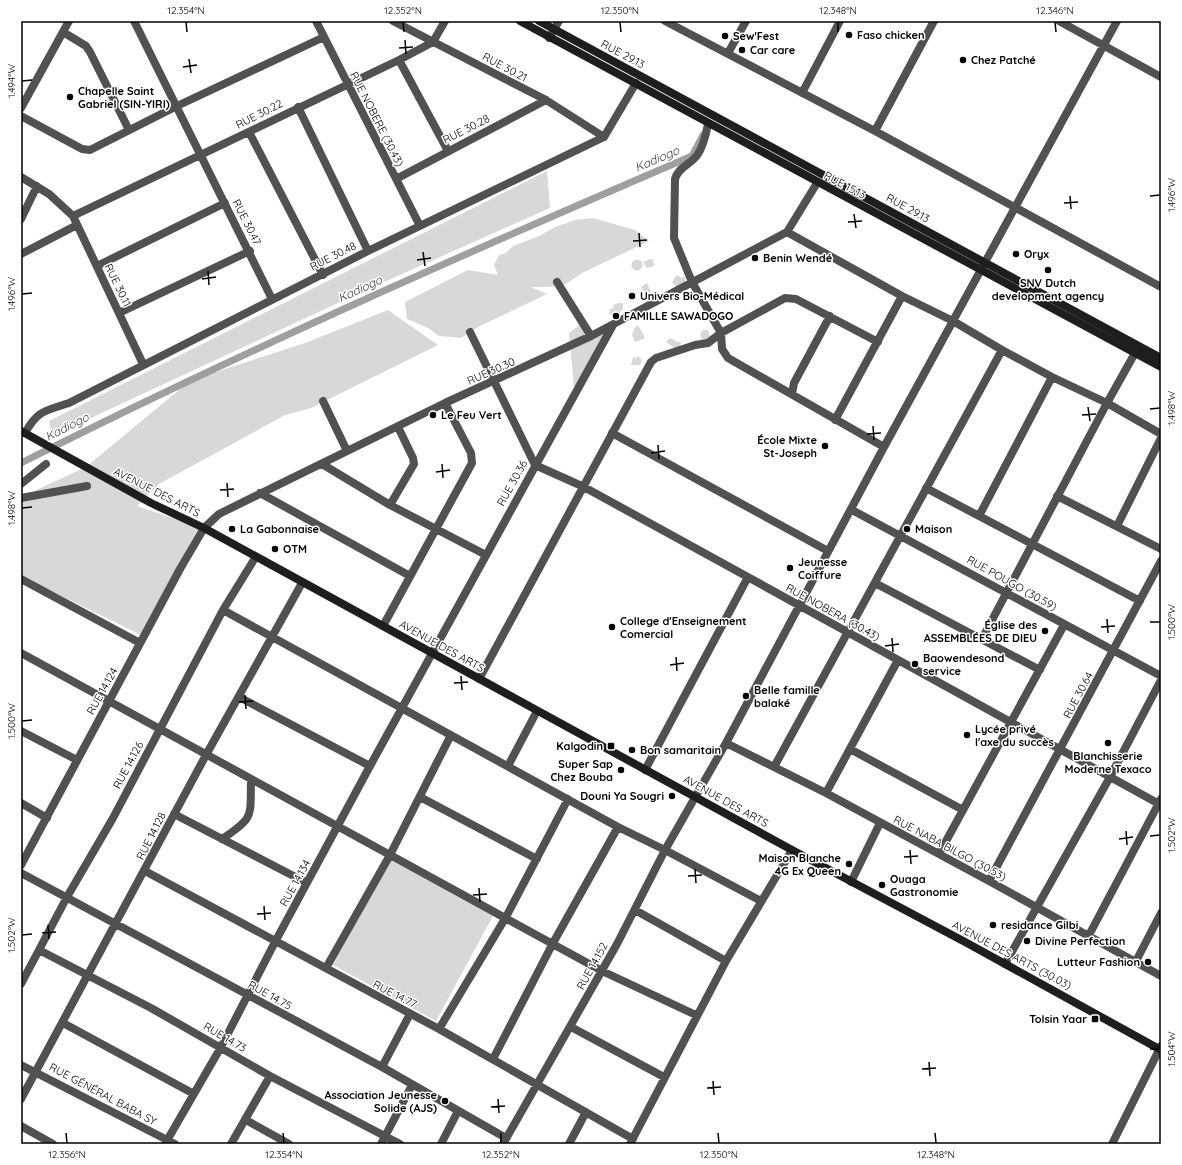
<svg xmlns="http://www.w3.org/2000/svg" width="1182" height="1165" viewBox="0 0 1182 1165" font-family="Quicksand,sans-serif">
	<style>
		.green { fill: #d8d8d8 }
		.lines { fill: none; stroke-linecap: round; stroke-linejoin: round }
		.canal { stroke: #9f9f9f; stroke-width: 7 }
		.street { stroke: #515151; stroke-width: 8 }
		.secondary { stroke: #1e1e1e; stroke-width: 8 }
		.ticks { fill: none; stroke: #000; stroke-width: 1.5 }
		.poi-dot { fill: #000; stroke: #fff; stroke-width: 1.5 }
		.labels { text-anchor: middle; stroke-width: 3; stroke-linejoin: round; paint-order: stroke }
		.poi-label { font-size: 11px; font-weight: bold; fill: #000; stroke: #fff; text-anchor: start }
		.street-label { font-size: 11px; fill: #000; stroke: #fff }
		.water-label { font-size: 12px; font-style: italic; fill: #404040; stroke: #fff }
		.neatline { fill: none; stroke: #000; stroke-width: 1.5 }
		.ticks-label { font-size: 10px; text-anchor: middle; fill: #000 }
	</style>
	<rect width="100%" height="100%" fill="#fff"/>
	<path class="green" d="M547,171l3,37 -184,82 -314,146 -3,-15z
		M593,218l42,12 14,11 -67,32 -16,11 -17,3h-18l16,7 -69,33 -17,11 -22,-2 -11,-8 -21,-9 -2,-17 63,-32 30,5 -4,-10 5,-10 7,-2 7,-7 26,-10 16,-9 20,-7z
		M650,259l3,1 1,6 -7,2 -4,-6z
		M631.5 265a5.5 5.5 0 1 1 11 0a5.5 5.5 0 1 1-11 0Z
		M678,275l3,3 4,-1v7l-9,3 -4,-5 3,-5z
		M647,283l4,9h-4l-2,2 -4,-7z
		M619,303h4v6l-3,3v3l-8,2 -3,-4 1,-4 4,-2 -1,-2z
		M388,310l50,35 -127,63 -26,7 -126,69 -22,22 62,21 -58,108 -120,-59v-79l65,-30 105,-87 114,-37z
		M581,324l9,16 18,-9 -34,57 -5,-55z
		M638,325l7,13 -10,4 -3,-7 2,-6z
		M703,330h5l3,9 -9,1 -2,-6z
		M670,338l3,1 2,2 6,1 -1,6 -7,2v-3l-7,-5z
		M638,356l4,4 -2,5h-9l2,-8 3,1z
		M390,860l103,56 -57,105 -103,-56z"/>
	<g class="lines">
		<path class="canal" d="M21,463c220,-111 445,-210 671,-307l11,-21"/>
		<path class="street" d="M134,21l138,278
			M316,21l104,205
			M393,21l153,79 58,37
			M665,21l210,110 286,156
			M1059,21l102,56
			M63,32l23,14 4,6 39,78
			M549,38l10,-17
			M728,53l18,-32
			M399,60l49,91
			M802,93l38,-72
			M298,107l70,144
			M21,108l48,-87
			M21,116l61,33 8,1 87,-44 147,-69
			M708,124c-2,10 -4,21 -10,30 -6,10 -20,13 -23,25l-1,59 18,44 29,51 1,16 6,9 156,89
			M875,131l59,-110
			M249,132l74,143
			M21,177l28,17 24,22 70,148
			M396,179l150,-79
			M73,216l326,-156 34,-18 12,-21
			M21,219l16,-33
			M787,232l115,64 51,25 49,29 50,27 55,26 54,31
			M787,232l30,-49
			M21,254l56,-29
			M97,266l128,-63
			M557,282l34,54
			M119,313l131,-62
			M470,332l65,133 49,22 162,89 415,229
			M792,394l2,-11 36,-67
			M323,401l24,50
			M835,420l67,-124
			M25,433c13,-23 20,-22 44,-30l299,-152 236,-114 32,-54
			M612,433l216,118
			M322,464l68,41 96,50
			M21,484l25,-20
			M926,488l214,113
			M260,493l150,83
			M1057,496l104,53
			M21,498l66,-12
			M390,505l24,-41 -1,-6 -15,-31
			M852,510l309,166
			M979,516l73,-139
			M1117,526l44,-88
			M21,579l119,64
			M875,583l165,87
			M223,610l395,217 47,23 96,51
			M383,626l89,-163 -1,-10 -26,-50
			M982,639l125,-236 28,-50
			M21,653l581,318 94,44
			M479,679l172,-317 5,-4 39,-13 13,-2 13,-10 64,-35 11,1 82,43
			M239,697l131,69
			M21,731l56,29
			M726,743l100,50 163,88 172,95
			M850,749l113,61
			M508,766l29,-55
			M774,767l228,-417
			M645,770l103,-193
			M826,793l72,-133
			M420,797l117,62
			M21,803l26,15
			M174,814l133,69
			M222,839c33,-22 28,-22 29,-59
			M939,854l125,-229
			M21,865l159,-296 24,-41 15,-14 226,-111 146,-67 196,-104
			M145,871l294,158 194,110
			M21,873l361,194 124,71
			M989,881l172,-320
			M851,882l29,-59
			M635,910l91,51
			M1088,937l73,-138
			M39,950l112,58 119,68 130,68
			M1135,963l26,-50
			M1005,964l105,-187 51,-97
			M326,968l64,-113 61,-120
			M21,984l46,-87 46,-79 110,-208 32,-52
			M63,1023l131,71
			M571,1027l93,50
			M439,1029l67,-112 62,-118
			M493,1059l60,-116 65,-116
			M21,1065l154,79
			M382,1067l28,-53
			M21,1099l185,-344 96,-172
			M246,1120l43,24
			M21,1126l32,18
			M165,1144l56,-97 54,-105 95,-176 243,-441
			M231,1144l39,-68
			M381,1144l31,-59
			M441,1144l17,-33
			M503,1144l114,-200 48,-94 61,-107 158,-296 233,-426
			M569,1144l17,-32
			M630,1144l96,-183 66,-111
			M1112,1144l49,-98"/>
		<path class="secondary" d="M520,21l641,346
			M539,21l622,337
			M21,431l130,72 53,25 588,322 175,93 194,107"/>
	</g>
	<path class="ticks" d="M186,22l1,10M403,22l1,10M620,22l1,10M838,22v10M1055,22l1,10M405,40l1,14M399,48l14,-1M189,59l2,14M183,67l14,-2M22,81l10,-1M1070,196l1,13M1150,196l10,-1M1064,203l14,-1M854,214l2,14M848,222l14,-1M639,233l1,14M633,241l14,-1M423,252l2,14M417,260l14,-2M208,271l1,14M202,279l14,-2M22,294l10,-1M1088,407l2,14M1150,409l10,-1M1082,415l14,-1M873,426l1,14M867,434l14,-1M658,445l1,14M651,453l14,-2M442,464l1,14M436,472l14,-2M227,483l1,14M220,490l14,-1M22,508l10,-1M1107,619l1,14M1150,622h10M1101,627l14,-1M892,638l1,14M885,646l14,-2M676,657l1,14M670,665l14,-2M461,676l1,14M454,683l14,-1M245,695l1,14M239,702l14,-1M22,721l10,-1M1126,831l1,14M1150,836l10,-1M1119,839l14,-2M910,850l1,14M904,857l14,-1M695,869l1,14M688,876l14,-1M479,888l1,14M473,895l14,-1M264,906l1,14M257,914l14,-1M48,925l1,14M42,933l14,-1M22,935l10,-1M1150,1049h10M929,1062l1,14M922,1069l14,-1M713,1081l1,14M707,1088l14,-1M498,1099l1,14M491,1107l14,-1M66,1133l1,10M283,1133l1,10M501,1133v10M718,1133l1,10M935,1133l1,10"/>
	<g class="poi-dot">
		<circle cx="849" cy="35" r="4"/>
		<circle cx="725" cy="36" r="4"/>
		<circle cx="742" cy="50" r="4"/>
		<circle cx="963" cy="60" r="4"/>
		<circle cx="70" cy="97" r="4"/>
		<circle cx="1016" cy="254" r="4"/>
		<circle cx="755" cy="258" r="4"/>
		<circle cx="1048" cy="270" r="4"/>
		<circle cx="632" cy="296" r="4"/>
		<circle cx="616" cy="316" r="4"/>
		<circle cx="433" cy="415" r="4"/>
		<circle cx="825" cy="446" r="4"/>
		<circle cx="232" cy="529" r="4"/>
		<circle cx="907" cy="529" r="4"/>
		<circle cx="275" cy="549" r="4"/>
		<circle cx="790" cy="568" r="4"/>
		<circle cx="612" cy="627" r="4"/>
		<circle cx="1045" cy="631" r="4"/>
		<circle cx="915" cy="664" r="4"/>
		<circle cx="746" cy="696" r="4"/>
		<circle cx="967" cy="735" r="4"/>
		<circle cx="1108" cy="743" r="4"/>
		<rect x="607" y="742" width="8" height="8" rx="2"/>
		<circle cx="632" cy="750" r="4"/>
		<circle cx="621" cy="770" r="4"/>
		<circle cx="672" cy="796" r="4"/>
		<circle cx="849" cy="864" r="4"/>
		<circle cx="882" cy="885" r="4"/>
		<circle cx="993" cy="925" r="4"/>
		<circle cx="1027" cy="941" r="4"/>
		<circle cx="1148" cy="962" r="4"/>
		<rect x="1091" y="1015" width="8" height="8" rx="2"/>
		<circle cx="445" cy="1101" r="4"/>
	</g>
	<g class="labels">
		<g class="poi-label">
			<text x="857" y="39">Faso chicken</text>
			<text x="733" y="40">Sew'Fest</text>
			<text x="750" y="54">Car care</text>
			<text x="971" y="64">Chez Patché</text>
			<text x="78" y="95">Chapelle Saint<tspan x="78" dy="13">Gabriel (SIN-YIRI)</tspan></text>
			<text x="1024" y="258">Oryx</text>
			<text x="763" y="262">Benin Wendé</text>
			<text x="1048" y="287" text-anchor="middle">SNV Dutch<tspan x="1048" dy="13">development agency</tspan></text>
			<text x="640" y="300">Univers Bio-Médical</text>
			<text x="624" y="320">FAMILLE SAWADOGO</text>
			<text x="441" y="419">Le Feu Vert</text>
			<text x="817" y="444" text-anchor="end">École Mixte<tspan x="817" dy="13">St-Joseph</tspan></text>
			<text x="240" y="533">La Gabonnaise</text>
			<text x="915" y="533">Maison</text>
			<text x="283" y="553">OTM</text>
			<text x="798" y="566">Jeunesse<tspan x="798" dy="13">Coiffure</tspan></text>
			<text x="620" y="625">College d'Enseignement<tspan x="620" dy="13">Comercial</tspan></text>
			<text x="1037" y="629" text-anchor="end">Église des<tspan x="1037" dy="13">ASSEMBLÉES DE DIEU</tspan></text>
			<text x="923" y="662">Baowendesond<tspan x="923" dy="13">service</tspan></text>
			<text x="754" y="694">Belle famille<tspan x="754" dy="13">balaké</tspan></text>
			<text x="975" y="733">Lycée privé<tspan x="975" dy="13">l'axe du succès</tspan></text>
			<text x="603" y="750" text-anchor="end">Kalgodin</text>
			<text x="640" y="754">Bon samaritain</text>
			<text x="1108" y="760" text-anchor="middle">Blanchisserie<tspan x="1108" dy="13">Moderne Texaco</tspan></text>
			<text x="613" y="768" text-anchor="end">Super Sap<tspan x="613" dy="13">Chez Bouba</tspan></text>
			<text x="664" y="800" text-anchor="end">Douni Ya Sougri</text>
			<text x="841" y="862" text-anchor="end">Maison Blanche<tspan x="841" dy="13">4G Ex Queen</tspan></text>
			<text x="890" y="883">Ouaga<tspan x="890" dy="13">Gastronomie</tspan></text>
			<text x="1001" y="929">residance Gilbi</text>
			<text x="1035" y="945">Divine Perfection</text>
			<text x="1140" y="966" text-anchor="end">Lutteur Fashion</text>
			<text x="1087" y="1023" text-anchor="end">Tolsin Yaar</text>
			<text x="437" y="1099" text-anchor="end">Association Jeunesse<tspan x="437" dy="13">Solide (AJS)</tspan></text>
		</g>
		<g class="street-label">
			<text transform="translate(623 54) rotate(28)" y="4">RUE 29.13</text>
			<text transform="translate(505 67) rotate(28)" y="4">RUE 30.21</text>
			<text transform="translate(259 114) rotate(-27)" y="4">RUE 30.22</text>
			<text transform="translate(377 119) rotate(63)" y="4">RUE NOBERE (30.43)</text>
			<text transform="translate(466 129) rotate(-27)" y="4">RUE 30.28</text>
			<text transform="translate(845 185) rotate(28)" y="4">RUE 15.13</text>
			<text transform="translate(908 208) rotate(29)" y="4">RUE 29.13</text>
			<text transform="translate(247 222) rotate(63)" y="4">RUE 30.47</text>
			<text transform="translate(333 256) rotate(-27)" y="4">RUE 30.48</text>
			<text transform="translate(118 285) rotate(64)" y="4">RUE 30.11</text>
			<text transform="translate(491 371) rotate(-24)" y="4">RUE 30.30</text>
			<text transform="translate(512 483) rotate(-61)" y="4">RUE 30.36</text>
			<text transform="translate(157 492) rotate(27)" y="4">AVENUE DES ARTS</text>
			<text transform="translate(1012 583) rotate(29)" y="4">RUE POUGO (30.59)</text>
			<text transform="translate(833 612) rotate(29)" y="4">RUE NOBERA (30.43)</text>
			<text transform="translate(442 646) rotate(29)" y="4">AVENUE DES ARTS</text>
			<text transform="translate(102 691) rotate(-61)" y="4">RUE 14.124</text>
			<text transform="translate(1078 695) rotate(-62)" y="4">RUE 30.64</text>
			<text transform="translate(128 765) rotate(-62)" y="4">RUE 14.126</text>
			<text transform="translate(726 801) rotate(29)" y="4">AVENUE DES ARTS</text>
			<text transform="translate(151 836) rotate(-63)" y="4">RUE 14.128</text>
			<text transform="translate(950 848) rotate(28)" y="4">RUE NABA BILGO (30.53)</text>
			<text transform="translate(295 883) rotate(-61)" y="4">RUE 14.134</text>
			<text transform="translate(1012 955) rotate(28)" y="4">AVENUE DES ARTS (30.03)</text>
			<text transform="translate(592 966) rotate(-61)" y="4">RUE 14.152</text>
			<text transform="translate(395 994) rotate(27)" y="4">RUE 14.77</text>
			<text transform="translate(270 995) rotate(29)" y="4">RUE 14.75</text>
			<text transform="translate(225 1037) rotate(30)" y="4">RUE 14.73</text>
			<text transform="translate(103 1094) rotate(28)" y="4">RUE GÉNÉRAL BABA SY</text>
		</g>
		<g class="water-label">
			<text transform="translate(657 159) rotate(-23)" y="4">Kadiogo</text>
			<text transform="translate(360 289) rotate(-25)" y="4">Kadiogo</text>
			<text transform="translate(67 427) rotate(-27)" y="4">Kadiogo</text>
		</g>
	</g>
	<rect width="1182" height="1165" fill="none" stroke="#ffffff" stroke-width="44"/>
	<rect x="22" y="22" width="1138" height="1121" class="neatline"/>
	<g class="ticks-label">
		<text x="186" y="14">12.354°N</text>
		<text x="403" y="14">12.352°N</text>
		<text x="620" y="14">12.350°N</text>
		<text x="838" y="14">12.348°N</text>
		<text x="1055" y="14">12.346°N</text>
		<text transform="translate(11 81) rotate(-90)" y="4">1.494°W</text>
		<text transform="translate(1171 195) rotate(-90)" y="4">1.496°W</text>
		<text transform="translate(11 294) rotate(-90)" y="4">1.496°W</text>
		<text transform="translate(1171 408) rotate(-90)" y="4">1.498°W</text>
		<text transform="translate(11 508) rotate(-90)" y="4">1.498°W</text>
		<text transform="translate(1171 622) rotate(-90)" y="4">1.500°W</text>
		<text transform="translate(11 721) rotate(-90)" y="4">1.500°W</text>
		<text transform="translate(1171 835) rotate(-90)" y="4">1.502°W</text>
		<text transform="translate(11 935) rotate(-90)" y="4">1.502°W</text>
		<text transform="translate(1171 1049) rotate(-90)" y="4">1.504°W</text>
		<text x="67" y="1158">12.356°N</text>
		<text x="284" y="1158">12.354°N</text>
		<text x="501" y="1158">12.352°N</text>
		<text x="719" y="1158">12.350°N</text>
		<text x="936" y="1158">12.348°N</text>
	</g>
</svg>
